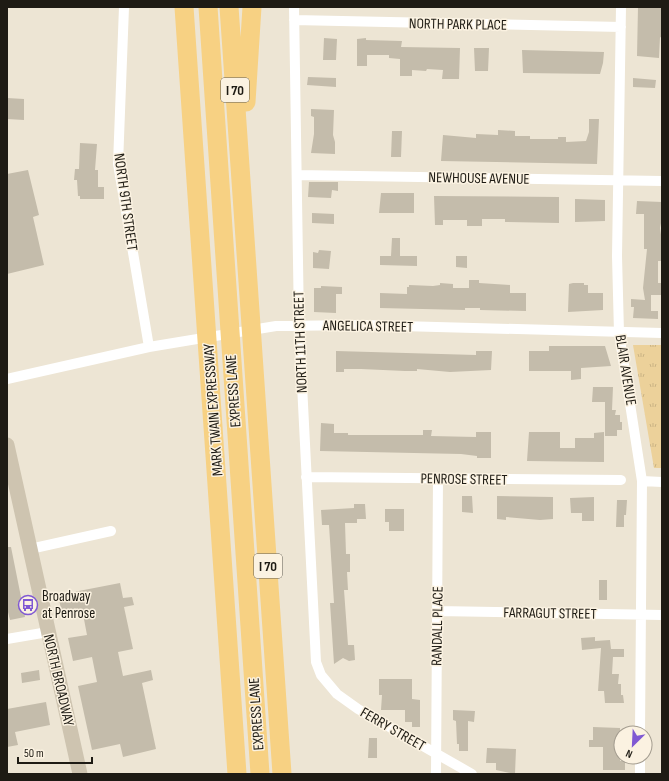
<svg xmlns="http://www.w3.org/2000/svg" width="669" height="781" viewBox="0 0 669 781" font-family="'Sofia Sans Condensed',sans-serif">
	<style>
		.grass { fill: url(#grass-tufts) }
		.building { fill: #c4bcab }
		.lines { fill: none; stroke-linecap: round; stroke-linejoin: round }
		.street { stroke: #fff; stroke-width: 10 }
		.secondary { stroke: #cec4b0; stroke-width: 15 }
		.highway { stroke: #f7d183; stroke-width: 19 }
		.labels { text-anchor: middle; stroke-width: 3; stroke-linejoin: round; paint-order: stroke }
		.shield { fill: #fbf2e1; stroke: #605c52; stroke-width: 1 }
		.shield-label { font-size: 14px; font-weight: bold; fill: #1e1b14 }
		.street-label { font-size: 15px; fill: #1e1b14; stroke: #fbf2e1 }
		.poi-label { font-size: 15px; fill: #1e1b14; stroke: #fbf2e1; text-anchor: start }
	</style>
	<defs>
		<pattern id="grass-tufts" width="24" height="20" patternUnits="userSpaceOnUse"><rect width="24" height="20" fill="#ecd19a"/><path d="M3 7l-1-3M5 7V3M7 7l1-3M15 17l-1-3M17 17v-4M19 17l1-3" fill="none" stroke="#cab384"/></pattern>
	</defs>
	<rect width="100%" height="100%" fill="#ede5d4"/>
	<path class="grass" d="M633,345h29v123h-8z"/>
	<path class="building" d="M638,7h24v31l-2,-1 -1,21 -22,-2z
		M324,38l13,1 -1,21h-13z
		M366,38v2l36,1 -1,6 59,1 -1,31h-17l1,-9 -16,-1 -1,2 -14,-1v6h-12v-17l-11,-1v-3h-22v11h-10v-27z
		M474,48h15l-1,23h-13z
		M522,50l82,2 -1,11 -3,11 -77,-1z
		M308,77l28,1v9l-29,-2z
		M633,78l23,2 -1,8 -22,-1z
		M7,98l17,1v21l-17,-1z
		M311,109l23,1 -1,25 2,7v12l-24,-1 3,-19v-17l-3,-1z
		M589,119h10l-2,45 -156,-3 2,-26 33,3v-4l22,1v-5l17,1v5h15v3h28v-2h8v5l20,-1 3,-9z
		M392,131h10l-1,26h-10z
		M80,143l17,1 -2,26h3v17h6v12h-24v-3h-2l-1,-16h-3l1,-11h4z
		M28,170l11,45 -6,2 11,48 -37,9v-100z
		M309,182h29v9l-6,-1 -1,8 -23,-1z
		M381,193h33v20h-35z
		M434,196l125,1v26l-54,-1v-3h-23v7h-15v-6h-24v5h-8z
		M575,199l30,1v21l-30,1z
		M637,201l25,1v16l-2,10 2,13v20h-4v22h4v12h-11v16h7v8l-25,-1 1,-11h-3v-8l14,1 -2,-12 4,-39h-3v-35h-8z
		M312,213l22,1v10l-22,-1z
		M392,238h8v18h17v10l-37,-1v-9h11z
		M319,250l12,1 -2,18 -16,-1v-16l5,1z
		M456,256h11v12l-11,-1z
		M469,280h10v3l31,2v8h16v18l-46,-1v-2h-15v2l-85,-2v-15l27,1v-7h2v-2l24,1 7,-1v-2l13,1v4h16z
		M573,283h11v2h4v8h15v17l-35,2 1,-28z
		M321,286l21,1v7h-6v19l-22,-1v-24h7z
		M549,346h56l6,20 -30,2v11l-10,1v-9h-42v-20h20z
		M336,351l140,4v-4h16l-1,19 -41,2 -33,-3v2h-12l-44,-2h-17v3h-8z
		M593,387h20l-1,23h4l-1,5h5v7h2v8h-5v6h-12v-34h-13z
		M321,423l13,1v9h14v2h75v-5h9l-1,6 45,1v-5h15v26h-14v-2l-16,-2 -141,-3z
		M529,432h31v16h15v-10h19v-5l10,-1v30l-77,-1z
		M462,496h10l1,17 -11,-1z
		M497,496l56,1v22l-13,1 -34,-3v3l-9,-1z
		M594,497v24h-12v-8h-11l-1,-15z
		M617,500h10l-1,15h-2v12h-8z
		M354,504h11l1,15h-9v4h-12l1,31h4v18h-3l1,18h-4l4,55h6l1,15 -6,1 -6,-3 -9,6 -4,-61h4l-5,-78h-7l-1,-15 33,-2z
		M385,509h19v22h-15v-9h-4z
		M7,547h4l14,70 -15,3 -3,-12z
		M599,580h8v20h-8z
		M120,583l3,15 9,-1 2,8 -10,2 9,42 -15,3 5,24 28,-6 2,10 -11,3 14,66 -33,8 -3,-13 -28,6 -14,-64 19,-4 -5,-25 -19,4 -5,-23 19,-3 -4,-21 -20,4 -5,-23z
		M595,637v4l15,-1 1,9h13v8h-11l-1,17h7l-1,10h3v11h2l1,8h-19l-1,-12h-6l3,-43 -19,2 -1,-12z
		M39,670l1,10 -18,3 -1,-10z
		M379,679h33v20l8,1v27h-8v-5h-7v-12h-24l1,-15h-3z
		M46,702l4,23 -35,7 3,13 -11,2v-38z
		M453,710l22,1 -1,11 -6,-1v30h-9v-7h-2l-1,-23 -3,-1z
		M593,727l27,1v33h5v9h-22v-23h-14v-7h4z
		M369,738h8v20h-9z
		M487,748l29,1 -1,25 -19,-4v-7h-10z"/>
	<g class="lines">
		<path class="street" d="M124,7l-6,157 31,183
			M294,7l5,318 17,337 5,13 16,19 21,15 114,65
			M621,7l-4,249 2,77 23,148 -2,252
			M294,20l327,7
			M297,175l365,6
			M7,379l142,-32 127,-21 88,-1 298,8
			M306,477l315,3
			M642,481l20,1
			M30,549l81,-18
			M437,611l225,4
			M7,639l41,-7
			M436,774l2,-296
			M640,774v-17"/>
		<path class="secondary" d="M7,445l73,329"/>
		<path class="highway" d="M184,7l53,767
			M208,7l52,767
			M229,7l53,767
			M246,102l6,-95"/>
	</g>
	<defs>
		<symbol id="bus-ring" viewBox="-11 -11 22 22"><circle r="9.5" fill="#fbf2e1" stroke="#8059d3" stroke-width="1.5"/><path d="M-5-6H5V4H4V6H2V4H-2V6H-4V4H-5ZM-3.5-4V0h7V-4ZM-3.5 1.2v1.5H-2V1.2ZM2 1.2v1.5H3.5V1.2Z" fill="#8059d3"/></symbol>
	</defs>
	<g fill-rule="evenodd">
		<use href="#bus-ring" x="17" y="594" width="22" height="22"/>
	</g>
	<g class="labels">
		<g class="shield">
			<rect x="221" y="78" width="28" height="24" rx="3"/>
			<rect x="254" y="554" width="28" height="24" rx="3"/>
		</g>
		<g class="shield-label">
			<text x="235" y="95">I 70</text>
			<text x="268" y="571">I 70</text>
		</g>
		<g class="street-label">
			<text transform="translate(458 24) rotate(1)" y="5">NORTH PARK PLACE</text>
			<text transform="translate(479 178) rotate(1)" y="5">NEWHOUSE AVENUE</text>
			<text transform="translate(126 202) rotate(82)" y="5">NORTH 9TH STREET</text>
			<text transform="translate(368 326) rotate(1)" y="5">ANGELICA STREET</text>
			<text transform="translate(300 342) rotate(-92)" y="5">NORTH 11TH STREET</text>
			<text transform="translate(626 370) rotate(81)" y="5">BLAIR AVENUE</text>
			<text transform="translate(233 391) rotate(-94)" y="5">EXPRESS LANE</text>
			<text transform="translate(213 410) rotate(-94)" y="5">MARK TWAIN EXPRESSWAY</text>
			<text transform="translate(464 479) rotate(1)" y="5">PENROSE STREET</text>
			<text transform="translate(550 613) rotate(1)" y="5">FARRAGUT STREET</text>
			<text transform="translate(437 626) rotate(-89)" y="5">RANDALL PLACE</text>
			<text transform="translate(59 680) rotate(77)" y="5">NORTH BROADWAY</text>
			<text transform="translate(256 714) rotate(-94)" y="5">EXPRESS LANE</text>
			<text transform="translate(393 729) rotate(30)" y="5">FERRY STREET</text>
		</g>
		<g class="poi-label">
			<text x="42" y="601">Broadway<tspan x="42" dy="17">at Penrose</tspan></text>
		</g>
	</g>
	<rect width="669" height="781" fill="none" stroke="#1e1b14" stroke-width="16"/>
	<g transform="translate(633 745) rotate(204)"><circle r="19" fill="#fbf2e1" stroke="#a39c8f"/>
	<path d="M0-3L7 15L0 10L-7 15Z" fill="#8059d3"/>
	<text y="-6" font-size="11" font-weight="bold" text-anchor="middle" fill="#1e1b14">N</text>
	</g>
	<path d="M18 757v6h74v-6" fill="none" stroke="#1e1b14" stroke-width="2"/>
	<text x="24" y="757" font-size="12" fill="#1e1b14" stroke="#fbf2e1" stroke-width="3" paint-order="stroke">50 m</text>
</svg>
